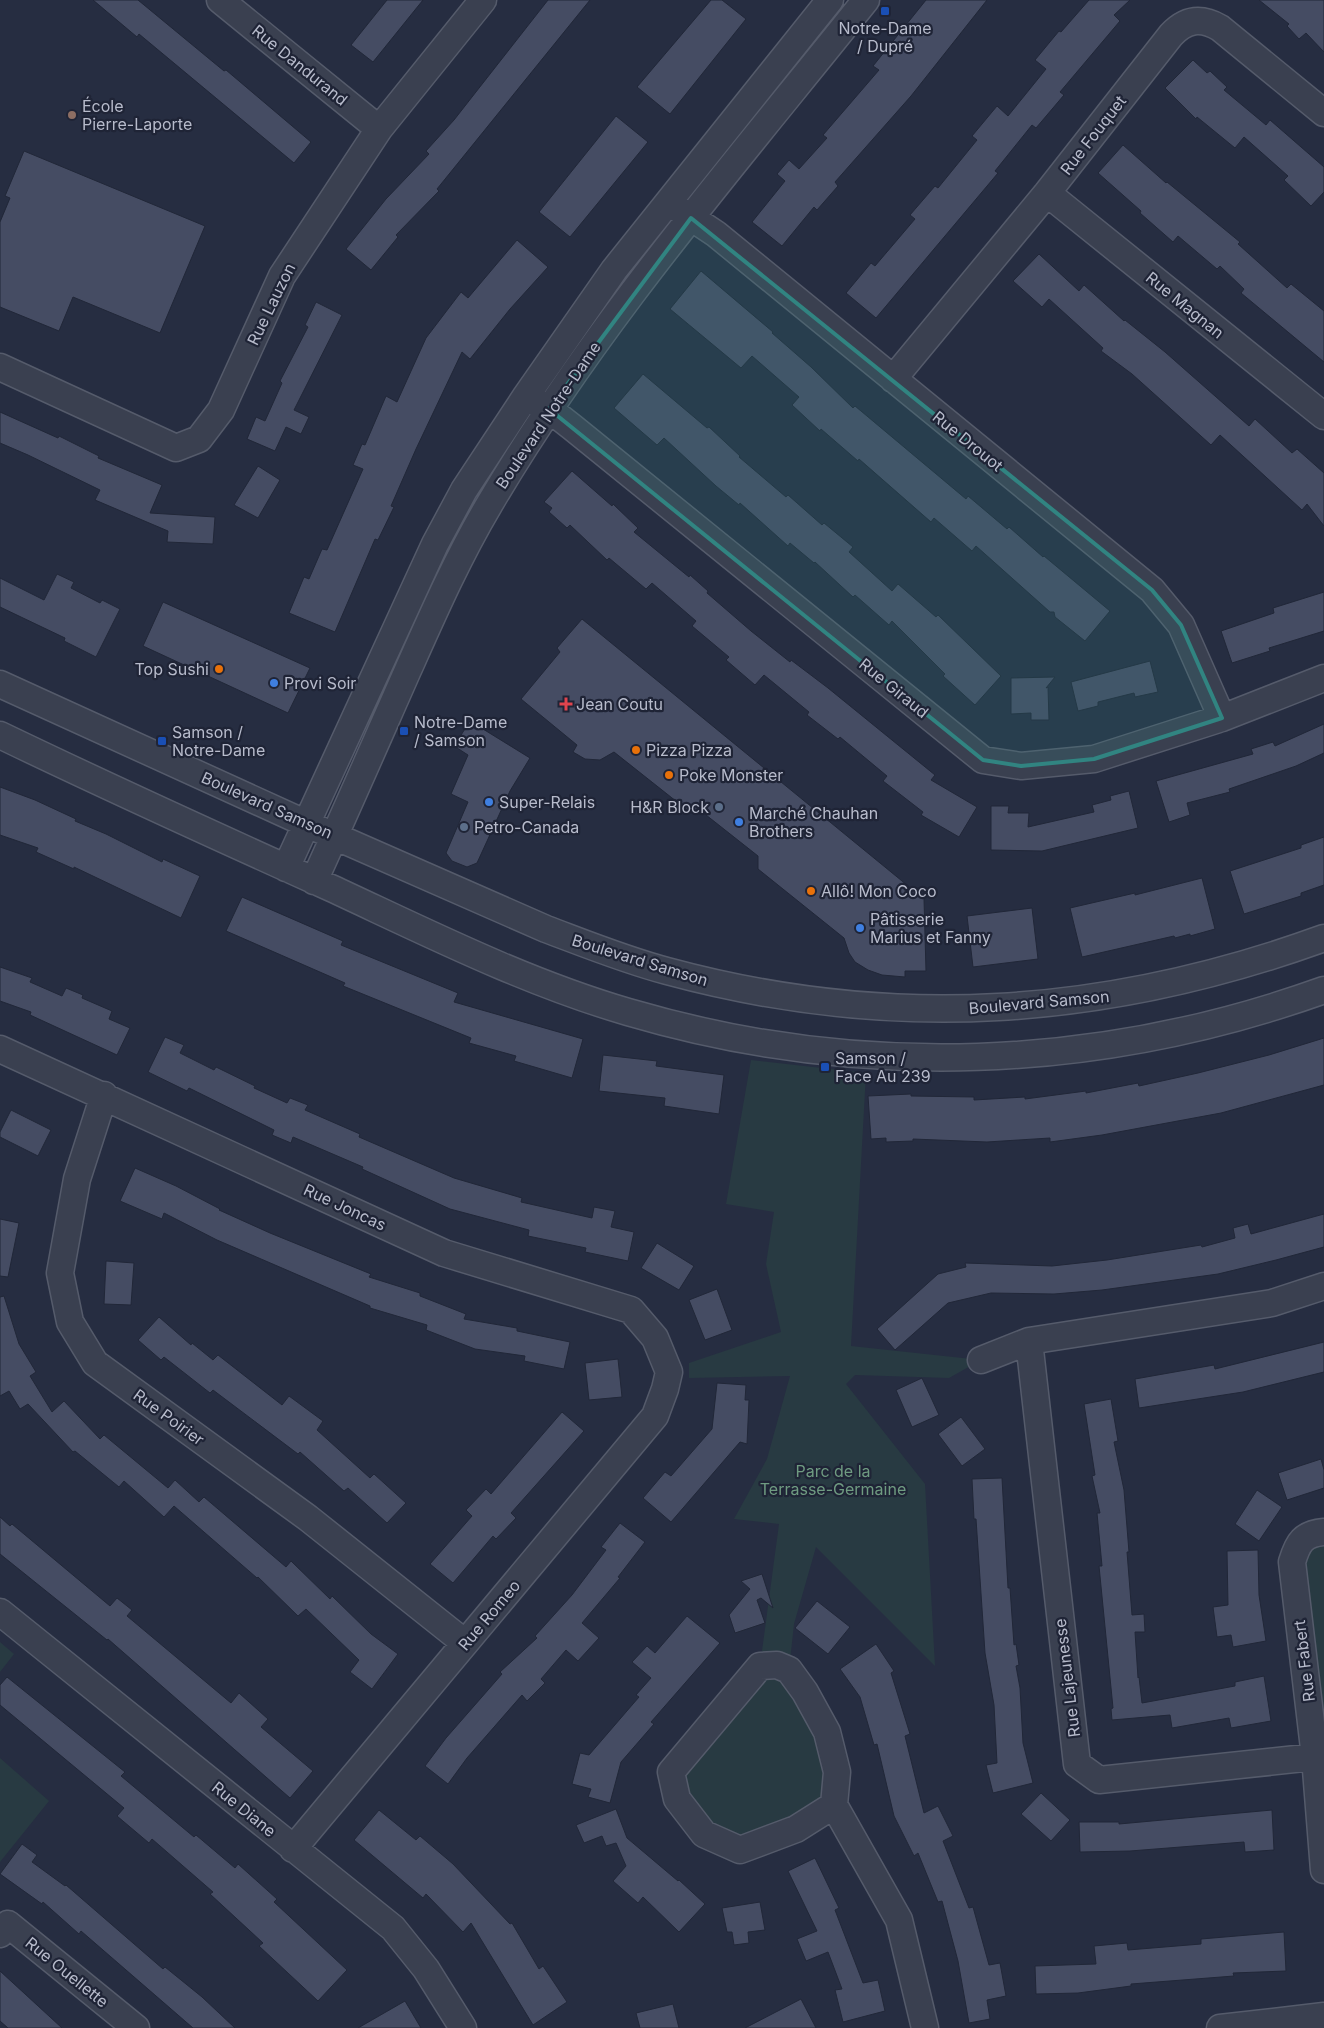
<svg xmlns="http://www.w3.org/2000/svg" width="1324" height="2028" viewBox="0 0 1324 2028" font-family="Inter,sans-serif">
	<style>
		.green { fill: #283a42 }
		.building { fill: #454c63; stroke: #212738 }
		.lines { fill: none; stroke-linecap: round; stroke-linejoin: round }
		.minor-casing { stroke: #555b6b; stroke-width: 29 }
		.minor { stroke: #3a4050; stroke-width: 26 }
		.marked { fill: #318481; fill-opacity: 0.2; stroke: #318481; stroke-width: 4; stroke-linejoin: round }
		.transit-dot { fill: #1a4fb4; stroke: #1f2436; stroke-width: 2 }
		.education-dot { fill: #8d6e63; stroke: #1f2436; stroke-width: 2 }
		.food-dot { fill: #e8710a; stroke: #1f2436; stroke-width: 2 }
		.shop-dot { fill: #3f7fe0; stroke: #1f2436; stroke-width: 2 }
		.health-dot { fill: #e0444e; stroke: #1f2436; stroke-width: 2 }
		.service-dot { fill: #5c6f8a; stroke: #1f2436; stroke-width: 2 }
		.labels { text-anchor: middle; stroke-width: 4.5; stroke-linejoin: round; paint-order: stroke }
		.poi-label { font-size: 16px; fill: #b7bbcb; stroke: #1f2436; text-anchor: start }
		.street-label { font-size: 16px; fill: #b7bbcb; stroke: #1f2436 }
		.park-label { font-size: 16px; fill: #6f9b81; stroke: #1f2436 }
	</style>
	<rect width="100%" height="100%" fill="#262d41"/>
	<path class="green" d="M751,1060l115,13 -15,273 130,14 -32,18 -94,-3 -9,9 79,100 10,182 -119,-119 -22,77 -5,46 16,22 29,113 -94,45 -36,-16 -33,-62 89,-106 19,-142 -45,-5 33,-60 23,-83 -101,2v-15l92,-31 -15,-68 8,-52 -48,-8z
		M1324,1532v224l-26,-211z
		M0,1642l14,12 -14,18z
		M0,1758l49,43 -49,61z"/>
	<path class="building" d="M93,0h45l86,71 2,-1 85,72 -17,21 -155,-129 -2,3z
		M387,0h36l-50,62 -22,-17z
		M548,0h42l-153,189 2,2 -43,44 2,2 -27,33 -25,-21 40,-50 43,-45 -3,-3 28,-31z
		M711,0h11l24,19 -76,95 -33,-27z
		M926,0h61l-76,96 -76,86 3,4 -21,24 -3,-3 -32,39 -30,-24 33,-41 -8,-7 12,-14 10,9 28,-31 -4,-3 56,-65 -6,-4z
		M1089,0h41l-16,15 6,6 -60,71 4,3 -28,33 -4,-3 -37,46 3,2 -122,145 -30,-25 25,-30 4,3 40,-47 -5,-4 25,-29 3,2 39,-48 -5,-4 25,-30 11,10 38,-47 -11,-9 24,-29 2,1z
		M1259,0h65v52l-18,-19 -7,6 -12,-13 2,-2z
		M1193,60l14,13 3,-2 17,16 -3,3 42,35 4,-5 54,47v25l-13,14 -27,-26 4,-4 -44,-39 -9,11 -38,-31 -1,2 -31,-31z
		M616,116l32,26 -78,95 -31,-25z
		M1123,145l43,38 1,-1 73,60 -2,2 49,44 4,-4 33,27v51l-83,-69 3,-4 -24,-23 -3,3 -39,-33 -5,6 -33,-29 1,-2 -43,-38z
		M24,151l181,75 -45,107 -87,-36 -14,34 -59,-24v-85l10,-24 -5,-2z
		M517,240l31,27 -38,42 -40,50 -8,-7 -46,97 -25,57 3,1 -16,33 -3,-1 -40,93 -46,-19 15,-36 5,2 13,-30 5,1 36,-81 -10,-4 9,-21 3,1 21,-49 11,6 29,-64 35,-46 7,6z
		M1039,254l40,37 5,-6 40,36 1,-1 40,32 84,74 6,-7 37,34 5,-4 27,24v53l-17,-22 -5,6 -82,-75 -9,10 -79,-71 -31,-23 2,-3 -54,-49 -7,8 -29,-26z
		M701,271l72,61 -1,1 39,34 42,41 2,-2 111,93 2,-3 39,33 2,-2 34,30 1,-1 66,55 -25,30 -30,-24 -1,-5h-4l-74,-66 -4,5 -38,-33 -3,4 -72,-63 -1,2 -37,-32 -1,2 -28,-26 7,-8 -47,-41 -11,12 -71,-59z
		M316,302l26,13 -48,95 15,7 -8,17 -15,-7 -11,24 -28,-12 9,-22 9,4 17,-38 -2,-2 28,-54 -3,-2z
		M643,374l64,54 2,-1 31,29 -1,1 47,40 2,-2 34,30 2,-2 29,24 -4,5 43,39 6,-7 38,33 2,-2 63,61 -26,29 -32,-29 2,-2 -53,-53 -3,4 -34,-30 -2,2 -38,-35 -1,1 -24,-20 -2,3 -48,-43 -1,2 -23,-19 -52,-48 -7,7 -43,-37z
		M0,412l58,26 1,-2 40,20 -1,2 64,27 -12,28 65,4 -2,27 -46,-2 1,-11 -73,-31 5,-10 -72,-35 -28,-12z
		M258,466l22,14 -22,38 -24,-13z
		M572,471l40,35 1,-2 25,24 -4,4 55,45 1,-2 18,16 -1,2 44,38 39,31 1,-2 37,28 107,87 -4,5 46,27 -18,30 -38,-22 2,-3 -40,-31 4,-5 -47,-39 -2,2 -31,-24 2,-3 -45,-37 -9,10 -29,-25 3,-3 -37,-31 4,-5 -44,-38 -6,6 -37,-31 -2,2 -37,-35 -3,3 -18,-16 3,-4 -8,-6z
		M57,574l17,8 -3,6 29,15 2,-3 18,9 -24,48 -32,-16 1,-3 -65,-31v-29l44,22z
		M1324,592v39l-55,17 1,3 -38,12 -11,-32 53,-18 -1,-5z
		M163,602l147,66 -22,45 -145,-67z
		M582,619l342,280 2,72h-21v6l-23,-2 -14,-5 -13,-8 -6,-9 -5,-15 -86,-69v-13l-57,-45 -10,2 -77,-61 -14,8 -15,-1 -12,-7 4,-7 -56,-46 39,-47 -3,-4z
		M1150,661l8,31 -23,5 -1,-4 -36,9v4l-20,5 -7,-29z
		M1055,677l-9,11 2,-1 1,33h-18v-7l-20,1v-36z
		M470,721l60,37 -20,33 -33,72 -10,4 -15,-6 -6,-8 22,-51 -17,-8 17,-39 -14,-9z
		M1324,724v29l-28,13 -67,23 1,3 -43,11 3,12 -21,7 -13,-41 97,-27 -2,-5 22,-7 2,4z
		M0,787l35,13 41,19 -1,2 31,13 56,28 1,-3 37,17 -19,42 -107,-51v2l-38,-17 2,-4 -38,-13z
		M1129,791l9,37 -96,23 -51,-1v-44h18l-1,7h21l-1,14 66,-15 -2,-7 19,-5 -1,-4z
		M1324,837v48l-23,8v3l-57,18 -14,-43 71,-23v-3z
		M1202,878l13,51 -25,7v-2l-15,4 -1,-2 -92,21 -12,-49 65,-15v2z
		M242,897l101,44 -2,4 117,48 -4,9 129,37 -11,39 -58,-17 2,-5 -47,-13 2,-5 -128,-52 2,-3 -119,-52z
		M1032,908l6,51 -65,8 -6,-51z
		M0,967l32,11 -2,4 32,14 4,-8 17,7 -1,3 30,13 -3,8 21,9 -13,27 -87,-40 1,-3 -31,-11z
		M165,1037l19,8 -4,8 34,17 2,-3 39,19 -1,2 33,15 3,-5 18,7 -3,5 55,24 -1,3 95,41 68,20 -1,4 71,16 2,-11 21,4 -4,16 23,5 -6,29 -43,-9 1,-4 -58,-12 1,-6 -79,-21 -88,-40 1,-2 -70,-30 -2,6 -19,-8 2,-5 -85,-42 -2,3 -39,-19z
		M1324,1038v47l-103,28 -119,22 -52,7v-4l-63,4 -74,-3v2l-27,1v-4l-15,1 -3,-43 43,-2v2l63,1v3l51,-3v2l61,-8v2l52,-10 1,3 59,-13 71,-18z
		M603,1055l54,6 -1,5 68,9 -5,39 -55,-8 1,-8 -66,-7z
		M11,1110l40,20 -13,26 -38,-19v-5z
		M135,1168l41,18 44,23 -1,1 51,23 101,41 -2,3 51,16v3l46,18 -2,5 53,9v3l53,11 -6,27 -40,-8 1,-5 -50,-7 -49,-19 1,-5 -57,-17v-2l-153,-66 -53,-27 -2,6 -42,-18z
		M1324,1214v33l-48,13 -58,14 -116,16 -48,4 -63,-1 -43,10 -53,47 -18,-21 61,-55 28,-7 -1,-4 87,3 55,-6 94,-15 1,2 33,-9 -2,-10 15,-4 3,10z
		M0,1219l19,4 -11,54 -8,-1z
		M657,1243l37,23 -15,24 -38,-22z
		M106,1261l28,2 -3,42 -27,-1z
		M717,1289l15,41 -27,10 -16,-40z
		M4,1296l15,48 17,28 -6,4 22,36 12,-11 36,38 4,-4 64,53 7,-8 24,22 5,-5 82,70 5,-6 39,38 2,-3 39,38 27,20 -26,35 -22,-17 9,-12 -53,-51 -8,7 -40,-39 -1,1 -83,-72 -10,11 -40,-36 -5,6 -44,-36 -2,1 -45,-48 -8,5 -11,-18 -9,5v-99z
		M159,1317l32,28 1,-2 21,17 5,-5 64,50 7,-9 34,25 -6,9 53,48 4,-4 32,29 -19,20 -39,-35 -4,3 -44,-39 -2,2 -85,-64 -3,3 -46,-36 -3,3 -23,-20z
		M1324,1342v30l-81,20 -104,16 -4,-29 79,-14 1,4z
		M618,1359l4,38 -33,3 -4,-37z
		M922,1378l17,37 -27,12 -16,-37z
		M717,1383l29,2 -1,15h4l-2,44 -7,-2 -69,80 -28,-24 22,-26 6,4 41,-47z
		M1111,1399l7,42 -4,1 10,48 5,62h-2l5,63 12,-1 1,18h-10l3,46 1,-1 3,26 93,-17v-4l29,-6 7,45 -40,7 -2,-10 -57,10 -2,-13 -58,5 -1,-11 2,-1 -14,-142h3l-5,-53h3l-8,-37 3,-1 -11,-71z
		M562,1412l22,19 -73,82 5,5 -20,21 -3,-3 -40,47 -23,-19 42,-48 -6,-6 20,-21 5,5z
		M961,1417l24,32 -23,17 -24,-32z
		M1321,1459l3,11v18l-37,12 -9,-27z
		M1002,1478l6,110h2l4,57 2,-1 3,21 -3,1 4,22 3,55 10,40 -40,10 -7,-28 11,-2 -3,-58 -9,-52 -9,-134h-2l-2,-40z
		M1257,1490l25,17 -23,34 -24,-17z
		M0,1517l10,9 2,-2 98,82 7,-8 15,12 -5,6 104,87 8,-10 29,26 -7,8 52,44 -23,27 -182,-159 -1,1 -107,-86z
		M620,1523l25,19 -27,35 2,1 -38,45 17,15 -21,23 -12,-11 -25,29 4,4 -18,18 -5,-6 -55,63 -19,26 -23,-18 21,-28 56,-64 -2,-2 37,-34 -2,-2 37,-41 34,-45 -5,-3z
		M1258,1550l1,45 7,46 -33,6 -2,-12 -14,2 -4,-30 15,-2 -1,-54z
		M762,1574l11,34 -12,-10 -4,2 8,23 -30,10 -6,-18 21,-26 -9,-8z
		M817,1601l33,26 -22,27 -33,-26z
		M687,1616l33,27 -69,79 3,2 -33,38 -11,41 -22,-6 3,-8 -19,-5 8,-31 9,2 50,-58 -3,-2 15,-17 -19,-16 15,-16 8,7z
		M876,1644l18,27 -3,2 19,61 -5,2 19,77 14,-7 15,30 -10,5 26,67 4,-1 16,58 11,-2 6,33 -19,4 3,19 -21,4 -11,-62 -16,-60 -4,1 -20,-49 -4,3 -20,-40 -17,-72 -3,1 -14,-48 -20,-28z
		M7,1677l118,95 -4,4 73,61 2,-2 39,33 3,-4 39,35 -3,3 73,68 -29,31 -59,-55 4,-3 -53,-49 3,-2 -61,-53 -3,4 -32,-27 7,-8 -124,-103v-20z
		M1041,1793l29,27 -19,21 -30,-27z
		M616,1809l11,29 51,43 1,-1 26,24 -26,28 -36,-35 -5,6 -25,-22 13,-15 -10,-23 -10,3 -4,-10 -18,7 -8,-18z
		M379,1810l37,30 4,-4 33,28 57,60 2,-1 27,46 4,-3 24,36 -34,23 -62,-102 -8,9 -37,-38 -3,4 -69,-58z
		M1272,1810l2,40 -29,2 -1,-10 -114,9 -50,1 -1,-30h40v2z
		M22,1844l15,11 -5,7 33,24 1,-1 97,84 2,-2 37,30 33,31h-42l-112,-97 -2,3 -36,-32 -1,2 -42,-30z
		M815,1858l24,50 -4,2 28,73 15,-3 7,31 -42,11 -8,-32 7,-1 -14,-37 -22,9 -9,-22 20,-8 -29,-60z
		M760,1902l5,28 -17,2 1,11 -15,2 -2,-13h-5l-5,-24z
		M1284,1932l2,39 -53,2 1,3 -103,8v2l-53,7 -42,1 -1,-28 61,-2 -2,-18 33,-3 1,7 73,-6v-5z
		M0,1971l62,57h-54l-8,-7z
		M801,1999l15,29h-71z
		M405,2001l16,27h-63z
		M673,2004l6,24h-39l-4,-15z"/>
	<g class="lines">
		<defs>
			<path id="minor" d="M220,0l159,129
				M1047,193l277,223
				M677,208l39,26 436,356 29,35 41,93
				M0,367l176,81 23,-9 22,-29 61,-134 97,-147 104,-129
				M893,379l154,-186 124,-158c15,-16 30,-18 49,-7l104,85
				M533,400l16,9 23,18 411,333 38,6 73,-7 128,-41 102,-40
				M0,684l307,140 239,105c40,15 79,31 121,42 225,61 439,46 657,-33
				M0,735c110,53 220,103 331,153 97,45 194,94 297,124 231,68 470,59 696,-22
				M286,868l149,-324 29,-54 62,-94 88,-126 216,-270
				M314,881c32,-70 63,-141 94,-211 25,-56 50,-113 81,-165 107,-182 246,-341 377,-505
				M0,1049l444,204 187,57 24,28 14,34 -4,17 -10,27 -362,433
				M104,1095l-27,84 -17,94 10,49 25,41 213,155 157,125
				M1324,1286l-52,17 -243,38 48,423 22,16 225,-24
				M981,1360l48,-19
				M1324,1532c-21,2 -26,10 -32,30l23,195 9,113
				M0,1612l393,316 33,41 37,59
				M834,1805l-38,24 -56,21 -36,-16 -27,-35 -6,-27 89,-106 17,-1 12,5 16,22 22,40 10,40 -3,33 65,115 26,108
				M0,1934l8,-10 128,104
				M1220,2028l104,-12"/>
		</defs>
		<use href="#minor" class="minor-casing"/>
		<use href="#minor" class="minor"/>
	</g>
	<path class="marked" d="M691,218l461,372 29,35 41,93 -128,41 -73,7 -38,-6 -434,-351z"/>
	<g class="transit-dot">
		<rect x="880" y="6" width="10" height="10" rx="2.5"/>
		<rect x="399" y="726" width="10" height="10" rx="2.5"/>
		<rect x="157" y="736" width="10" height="10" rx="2.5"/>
		<rect x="820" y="1062" width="10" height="10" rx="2.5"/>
	</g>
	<circle class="education-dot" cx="72" cy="115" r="5"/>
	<g class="food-dot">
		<circle cx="219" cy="669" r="5"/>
		<circle cx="636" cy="750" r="5"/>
		<circle cx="669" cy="775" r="5"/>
		<circle cx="811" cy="891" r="5"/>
	</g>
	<g class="shop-dot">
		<circle cx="274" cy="683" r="5"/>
		<circle cx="489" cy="802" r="5"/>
		<circle cx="739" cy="822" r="5"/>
		<circle cx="860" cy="928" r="5"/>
	</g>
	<path class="health-dot" d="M563.5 696.5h5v5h5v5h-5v5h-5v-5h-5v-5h5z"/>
	<g class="service-dot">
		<circle cx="719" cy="807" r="5"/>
		<circle cx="464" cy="827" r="5"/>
	</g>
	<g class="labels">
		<g class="poi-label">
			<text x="885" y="34" text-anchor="middle">Notre-Dame<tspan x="885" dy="18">/ Dupré</tspan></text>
			<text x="82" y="112">École<tspan x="82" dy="18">Pierre-Laporte</tspan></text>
			<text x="209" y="675" text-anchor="end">Top Sushi</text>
			<text x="284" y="689">Provi Soir</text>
			<text x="576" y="710">Jean Coutu</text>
			<text x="414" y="728">Notre-Dame<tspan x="414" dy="18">/ Samson</tspan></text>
			<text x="172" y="738">Samson /<tspan x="172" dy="18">Notre-Dame</tspan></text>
			<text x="646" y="756">Pizza Pizza</text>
			<text x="679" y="781">Poke Monster</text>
			<text x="499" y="808">Super-Relais</text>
			<text x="709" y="813" text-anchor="end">H&amp;R Block</text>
			<text x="749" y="819">Marché Chauhan<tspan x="749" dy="18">Brothers</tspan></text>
			<text x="474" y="833">Petro-Canada</text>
			<text x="821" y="897">Allô! Mon Coco</text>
			<text x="870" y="925">Pâtisserie<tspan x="870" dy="18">Marius et Fanny</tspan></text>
			<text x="835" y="1064">Samson /<tspan x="835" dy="18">Face Au 239</tspan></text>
		</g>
		<g class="street-label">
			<text transform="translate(300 65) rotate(39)" y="6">Rue Dandurand</text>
			<text transform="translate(1093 135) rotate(-52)" y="6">Rue Fouquet</text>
			<text transform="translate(271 304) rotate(-64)" y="6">Rue Lauzon</text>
			<text transform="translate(1185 305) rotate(39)" y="6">Rue Magnan</text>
			<text transform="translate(548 415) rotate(-56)" y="6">Boulevard Notre-Dame</text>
			<text transform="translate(968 441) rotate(39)" y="6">Rue Drouot</text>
			<text transform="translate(894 688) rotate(39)" y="6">Rue Giraud</text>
			<text transform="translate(267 805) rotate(24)" y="6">Boulevard Samson</text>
			<text transform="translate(640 960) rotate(17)" y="6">Boulevard Samson</text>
			<text transform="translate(1039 1002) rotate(-5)" y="6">Boulevard Samson</text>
			<text transform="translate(345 1207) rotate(25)" y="6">Rue Joncas</text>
			<text transform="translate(169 1417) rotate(36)" y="6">Rue Poirier</text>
			<text transform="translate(489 1615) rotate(-50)" y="6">Rue Romeo</text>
			<text transform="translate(1304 1661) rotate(-97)" y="6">Rue Fabert</text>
			<text transform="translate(1067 1678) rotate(-97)" y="6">Rue Lajeunesse</text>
			<text transform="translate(244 1809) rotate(39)" y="6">Rue Diane</text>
			<text transform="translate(67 1972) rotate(39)" y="6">Rue Ouellette</text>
		</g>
		<g class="park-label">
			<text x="833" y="1477">Parc de la<tspan x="833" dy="18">Terrasse-Germaine</tspan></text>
		</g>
	</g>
</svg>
